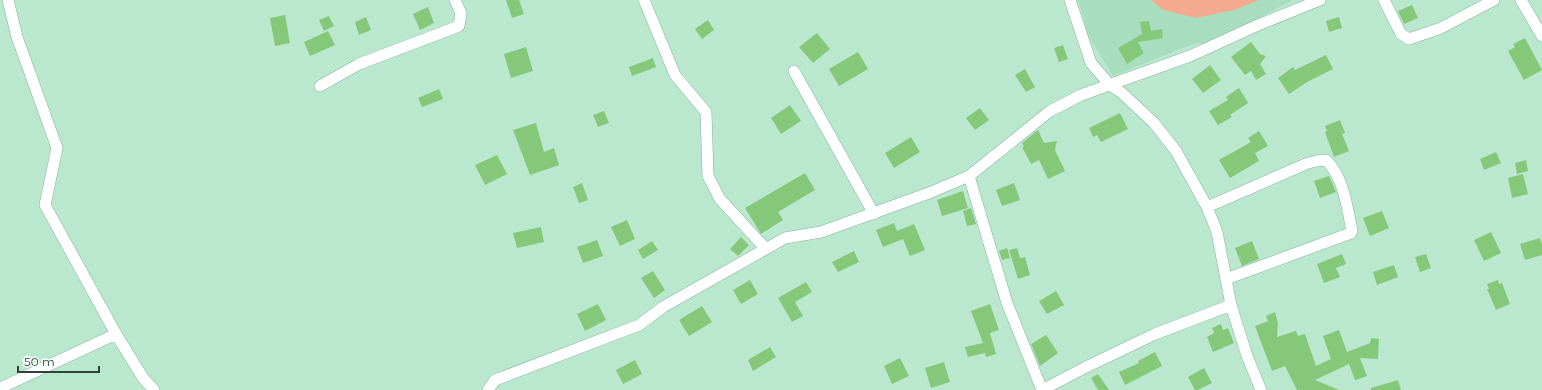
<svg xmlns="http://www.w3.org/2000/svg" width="1542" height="390" viewBox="0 0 1542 390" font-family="Montserrat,sans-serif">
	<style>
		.built { fill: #a8ddc0 }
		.green { fill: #f4aa8f }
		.building { fill: #86c87a }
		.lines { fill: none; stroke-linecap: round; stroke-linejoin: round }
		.street-casing { stroke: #86b39b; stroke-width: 12 }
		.street { stroke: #fff; stroke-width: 11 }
	</style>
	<rect width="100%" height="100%" fill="#bae8ce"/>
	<path class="built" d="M1078,0h215l-82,44 -15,-1 -83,33 -24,-39z"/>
	<path class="green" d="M1151,0h108l-25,10 -38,8 -33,-8z"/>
	<path class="building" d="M506,0h13l5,14 -12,4z
		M1412,5l6,13 -14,6 -6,-13z
		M428,7l6,16 -14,7 -7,-16z
		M285,15l5,28 -15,3 -5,-28z
		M329,16l5,10 -10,5 -5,-11z
		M366,17l5,13 -12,5 -4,-13z
		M1339,17l3,11 -13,4 -3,-11z
		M708,20l6,10 -12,9 -7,-10z
		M1149,21l2,10 11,-2 1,9 -25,4 6,11 -17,11 -9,-16 24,-14 -2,-12z
		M328,31l7,14 -25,11 -6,-14z
		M817,33l13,16 -17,14 -14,-16z
		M1525,38l17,32 -18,10 -16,-29 7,-4 -2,-3z
		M1251,42l9,12 6,2 -6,8 6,10 -10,6 -5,-9 -6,4 -14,-18z
		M1063,45l5,14 -9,3 -5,-14z
		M526,47l7,24 -22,7 -7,-24z
		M858,52l10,17 -29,17 -10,-17z
		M1326,55l7,14 -26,13 -18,12 -11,-16 15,-11 2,3z
		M653,58l3,9 -24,9 -3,-9z
		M1210,65l11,15 -18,13 -11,-14z
		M1025,69l10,18 -9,5 -11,-17z
		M1239,88l9,15 -18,12 2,2 -14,8 -9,-14 19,-11 -2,-3z
		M439,89l4,10 -21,8 -4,-9z
		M790,105l11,16 -20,13 -10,-16z
		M980,108l9,12 -14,10 -9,-12z
		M604,111l5,12 -11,4 -5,-12z
		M1120,113l8,16 -27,13 -4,-7 -4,2 -4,-9z
		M1340,120l5,13 -3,1 7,17 -15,6 -9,-25 2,-1 -2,-5z
		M536,123l8,29 10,-4 5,17 -29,10 -17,-45z
		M1038,130l6,13 13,-2 -2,9 10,21 -17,8 -9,-19 -8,4 -9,-17h2l-2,-4z
		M1259,131l9,15 -13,7 4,8 -29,17 -11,-18 32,-18 -3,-4z
		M911,137l9,15 -26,16 -9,-15z
		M1496,152l5,11 -17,7 -4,-11z
		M497,155l10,19 -22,11 -10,-20z
		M1526,160l2,11 -11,3 -2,-11z
		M805,173l10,17 -37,22 5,8 -22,14 -16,-26z
		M1523,174l5,20 -16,4 -4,-20z
		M1329,176l7,16 -16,6 -6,-17z
		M582,183l6,17 -9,3 -6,-16z
		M1014,183l6,17 -18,6 -6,-16z
		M963,191l5,17 -26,8 -5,-16z
		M971,208l5,16 -9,2 -4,-15z
		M1382,211l7,17 -19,8 -7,-18z
		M627,220l8,19 -15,7 -9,-19z
		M894,223l3,8 17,-7 11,26 -15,6 -7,-17 -20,8 -7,-17z
		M541,227l3,15 -27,6 -4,-15z
		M1491,232l10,21 -17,8 -10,-21z
		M741,237l8,8 -11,11 -8,-7z
		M1540,238l2,6v11l-17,5 -5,-16z
		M597,240l6,16 -20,7 -6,-16z
		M652,241l6,9 -15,9 -5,-9z
		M1252,241l7,18 -17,7 -7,-18z
		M1007,248l3,10 -8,2 -3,-9z
		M1017,248l3,10 5,-1 5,18 -12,4 -9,-29z
		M854,251l5,11 -21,10 -6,-10z
		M1342,254l4,10 -10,4 4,9 -16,6 -7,-19z
		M1426,254l5,14 -11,4 -5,-15z
		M1394,265l4,12 -21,8 -4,-13z
		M653,271l12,19 -11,8 -13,-20z
		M750,280l8,14 -17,10 -8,-14z
		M1498,280l1,4 3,-1 8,21 -14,6 -9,-21h2l-2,-5z
		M806,282l6,10 -17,10 8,14 -11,6 -14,-24z
		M1056,291l8,14 -17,9 -8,-13z
		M598,304l8,16 -21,11 -8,-17z
		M990,304l9,26 -9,3 6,21 -10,3 -1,-4 -17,4 -3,-10 18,-4 -12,-32z
		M702,306l10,16 -23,14 -10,-16z
		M1275,312l3,11 -1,14 19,-6 2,5 7,-2 11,32 15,-7 -8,-23 16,-6 8,22 23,-9 1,-5 8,1 -1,20 -18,-1 7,18 -11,4h-1l-6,-16 -34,16 24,10h-42l-12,-24 -13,5 -17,-45 13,-5 -2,-5z
		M1221,324l2,6 5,-2 6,15 -21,9 -6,-15 7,-4 -2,-5z
		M1046,335l12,18 -18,13 -9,-22z
		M770,347l6,10 -23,14 -5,-11z
		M1155,352l7,14 -37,19 -6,-13 20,-9 -1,-2z
		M900,358l9,18 -17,8 -8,-18z
		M635,360l7,14 -19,10 -7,-14z
		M944,362l6,20 -19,6 -6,-20z
		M1204,368l8,15 -14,7h-3l-7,-13z
		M1098,374l11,16h-11l-7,-12z
		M1398,380l3,10h-30v-2z"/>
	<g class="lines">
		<defs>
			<path id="street" d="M8,0l9,37 40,111 -12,57 71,129 27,44 11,12
				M644,0l31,75 31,37 2,64 12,23 45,49
				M1070,0l21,63 19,22 12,8 32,30 22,28 31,56 10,25 14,73 16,51 14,34
				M1384,0l17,34 8,5 32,-11 53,-28
				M1521,0l21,36
				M794,71l80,143
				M320,86l39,-22 100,-38 2,-13 -6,-13
				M969,176l38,127 35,87
				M1207,207l101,-44 8,-2 10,-1c18,18 21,47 26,71l-1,2 -125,46
				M0,388l116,-54
				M488,390l7,-10 144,-55 24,-18 122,-69 36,-6 108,-39 40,-17 81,-65 31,-16 109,-39 68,-31 62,-25
				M1042,390l44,-23 69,-33 76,-29"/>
		</defs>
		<use href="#street" class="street-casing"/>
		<use href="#street" class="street"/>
	</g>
	<path d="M18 366v6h81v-6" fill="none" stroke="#2f4237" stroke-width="2"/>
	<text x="24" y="366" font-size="12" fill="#2f4237" stroke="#f6fff9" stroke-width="3" paint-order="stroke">50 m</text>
</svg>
